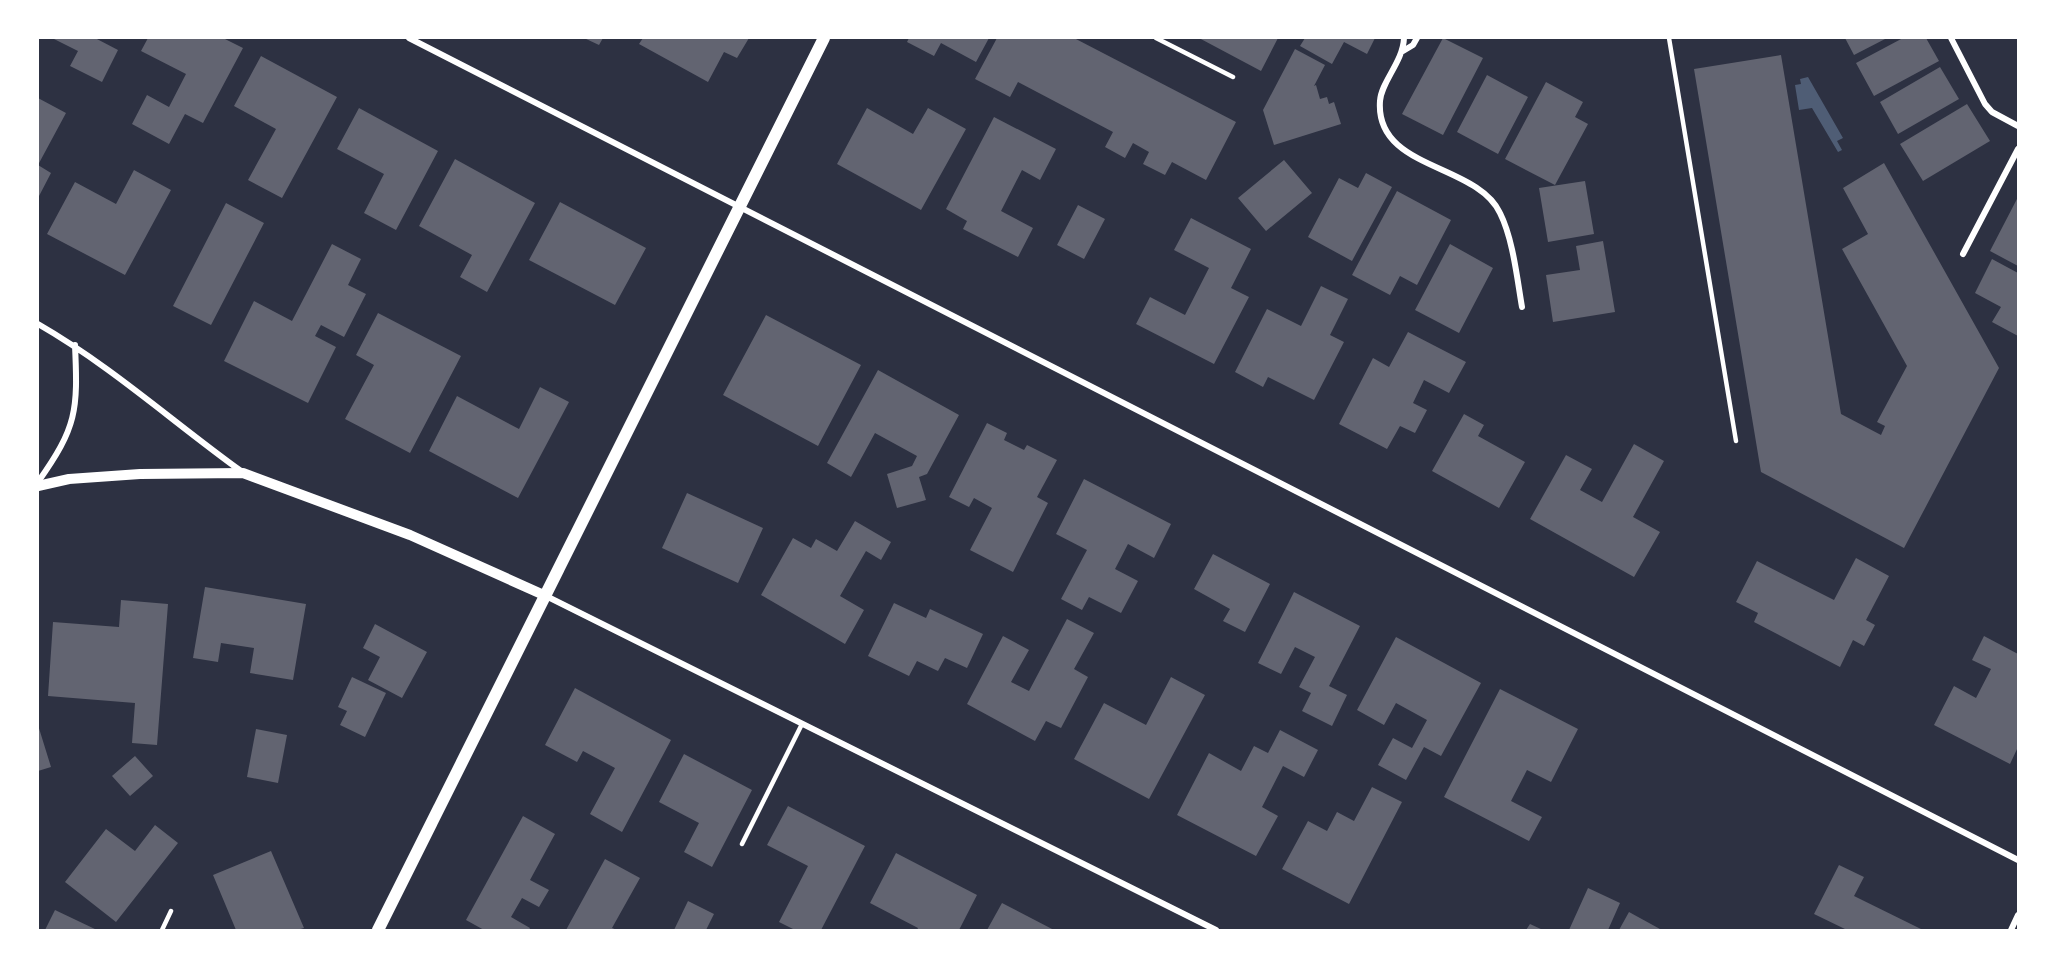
<svg xmlns="http://www.w3.org/2000/svg" width="2056" height="968" viewBox="0 0 2056 968" font-family="'Noto Sans',sans-serif">
	<style>
		.water { fill: #4f5d75 }
		.building { fill: #626471 }
		.lines { fill: none; stroke-linecap: round; stroke-linejoin: round }
		.service { stroke: #fff; stroke-width: 4.5 }
		.minor { stroke: #fff; stroke-width: 6 }
		.tertiary { stroke: #fff; stroke-width: 10 }
		.secondary { stroke: #fff; stroke-width: 12 }
	</style>
	<rect width="100%" height="100%" fill="#2d3142"/>
	<path class="water" d="M1808,77l35,61 -6,3 5,9 -4,2 -26,-44 -13,2 -4,-25 6,-1 -1,-5z"/>
	<path class="building" d="M52,38h43l23,12 -16,32 -32,-16 8,-15z
		M148,38h75l20,10 -40,75 -18,-9 -16,30 -37,-20 15,-29 22,12 17,-33 -45,-23z
		M584,38h19l-4,7z
		M643,38h106l-12,20 -13,-6 -16,30 -69,-38z
		M909,38h80l-13,24 -35,-19 -7,13 -27,-14z
		M997,38h77l162,84 -30,58 -34,-18 -7,13 -22,-11 6,-12 -16,-9 -8,15 -20,-11 8,-15 -95,-50 -8,15 -35,-18z
		M1199,38h79l-17,33z
		M1305,38h70l-8,16 -23,-12 -12,22 -32,-18z
		M1443,38l40,20 -40,77 -41,-21z
		M1845,38h42l-33,17z
		M1903,38h23l13,23 -65,35 -18,-33z
		M1295,49l30,16 -11,21 2,-1 4,14 7,-2 2,7 5,-2 7,22 -67,21 -11,-35z
		M1781,55l60,359 40,21 4,-9 -8,-4 30,-56 -65,-117 26,-15 -25,-46 41,-25 115,205 -95,180 -143,-76 -67,-403z
		M261,56l76,41 -55,101 -34,-18 28,-51 -42,-23z
		M1940,67l19,32 -61,35 -18,-32z
		M1487,75l41,22 -30,57 -41,-22z
		M1546,82l37,20 -8,15 13,7 -33,61 -50,-26z
		M38,98l28,15 -28,52 13,8 -13,25z
		M1967,104l23,37 -67,40 -23,-37z
		M359,108l79,43 -42,79 -32,-17 20,-39 -47,-25z
		M867,108l46,26 15,-26 38,21 -45,81 -84,-46z
		M994,117l62,32 -16,31 -18,-10 -21,41 32,17 -15,29 -55,-28 4,-8 -21,-12z
		M455,159l80,44 -48,89 -27,-15 12,-22 -53,-29z
		M1284,160l28,33 -46,38 -28,-33z
		M134,170l37,20 -46,85 -78,-41 28,-52 41,22z
		M1366,173l26,14 -40,74 -44,-24 31,-59 19,10z
		M1585,181l9,53 -46,8 -9,-54z
		M1397,191l54,29 -34,65 -17,-9 -10,19 -38,-20z
		M2018,197v69l-28,-15z
		M560,202l86,46 -31,57 -86,-45z
		M226,203l38,20 -53,102 -38,-19z
		M1078,205l27,14 -21,40 -27,-14z
		M1191,218l60,31 -20,39 18,9 -35,67 -78,-40 14,-27 35,18 24,-47 -35,-18z
		M1603,241l12,71 -62,10 -7,-47 34,-5 -4,-24z
		M332,244l29,15 -13,26 18,9 -22,43 -23,-12 -6,11 21,11 -28,56 -84,-42 30,-60 38,20z
		M1450,244l43,24 -34,65 -44,-23z
		M1992,259l26,14v63l-26,-14 9,-15 -26,-14z
		M1321,286l27,13 -18,36 14,7 -30,58 -46,-23 -5,10 -28,-15 32,-63 34,17z
		M378,313l83,43 -51,97 -65,-34 29,-54 -18,-10z
		M766,315l95,50 -43,81 -95,-51z
		M1408,332l58,30 -17,31 -25,-13 -11,23 14,7 -12,23 -15,-7 -13,23 -48,-25 34,-66 16,9z
		M878,370l81,45 -32,59 -8,3 7,23 -29,8 -10,-34 25,-8 5,-10 -42,-23 -24,44 -24,-14z
		M540,387l29,15 -51,96 -89,-47 28,-55 62,33z
		M1464,414l20,11 -6,11 47,26 -26,46 -67,-37z
		M987,423l20,10 -3,7 20,10 3,-5 30,15 -20,37 11,6 -35,69 -43,-22 22,-42 -18,-10 -5,9 -20,-10z
		M1634,444l30,17 -31,56 27,15 -26,45 -104,-58 36,-64 26,14 -12,21 22,12z
		M1084,479l87,45 -17,34 -26,-14 -13,25 23,12 -17,32 -32,-16 -7,13 -21,-11 26,-49 -31,-16z
		M687,493l76,35 -25,55 -76,-35z
		M855,521l36,21 -10,18 -15,-9 -26,45 24,14 -19,34 -84,-49 32,-57 18,10 5,-9 21,12z
		M1213,554l57,30 -25,48 -22,-11 7,-12 -36,-20z
		M1856,558l33,18 -23,44 9,5 -11,21 -11,-6 -13,27 -86,-45 4,-9 -22,-11 21,-41 77,39z
		M205,587l101,17 -13,76 -43,-7 4,-25 -33,-5 -3,19 -25,-4z
		M1294,592l66,34 -31,60 18,9 -15,31 -30,-15 9,-18 -12,-6 16,-30 -20,-10 -14,27 -23,-11z
		M121,600l47,4 -11,141 -25,-2 3,-40 -87,-7 5,-74 66,5z
		M894,603l32,15 4,-9 53,25 -16,34 -22,-10 -7,13 -21,-10 -8,15 -41,-20z
		M1067,619l27,14 -20,36 14,8 -27,51 -15,-7 -11,20 -68,-37 36,-68 26,14 -18,32 18,9z
		M375,624l52,28 -25,46 -34,-18 12,-23 -17,-9z
		M1984,636l34,18v93l-8,17 -76,-39 20,-39 22,12 15,-29 -19,-9z
		M1396,637l85,46 -40,73 -17,-9 -18,33 -28,-15 15,-27 19,10 15,-28 -31,-17 -12,22 -27,-15z
		M352,677l34,16 -21,44 -25,-12 7,-14 -9,-4z
		M1171,677l34,18 -56,104 -75,-40 30,-56 42,22z
		M575,688l96,52 -49,92 -32,-18 25,-46 -32,-17 -6,11 -32,-17z
		M1500,689l78,40 -27,53 -24,-12 -16,31 31,16 -13,24 -85,-44z
		M38,725l13,42 -13,4z
		M256,729l31,6 -9,48 -31,-6z
		M1280,730l38,20 -14,27 -21,-11 -21,41 16,9 -22,40 -79,-41 32,-62 32,18 13,-25 14,7z
		M684,754l68,36 -40,77 -28,-15 15,-29 -40,-21z
		M135,756l18,20 -23,20 -18,-20z
		M1372,787l30,15 -53,102 -67,-35 26,-48 19,10 10,-19 17,9z
		M788,806l77,40 -44,84h-26l-16,-8 29,-56 -41,-21z
		M523,816l32,18 -25,46 19,10 -10,17 -17,-9 -11,19 19,11 -1,2h-45l-18,-10z
		M155,825l23,18 -62,79 -51,-40 41,-53 29,22z
		M271,851l33,77 -7,2h-61l-23,-55z
		M896,853l81,42 -18,35h-42l1,-2 -48,-25z
		M605,859l35,19 -28,50 5,2h-51z
		M1839,865l25,12 -10,19 69,34h-76l-33,-16z
		M1588,888l32,15 -12,27h-39z
		M688,901l26,13 -8,16h-32z
		M1002,903l52,27h-67z
		M55,910l42,20h-52z
		M1629,912l31,17 -1,1h-40z
		M1530,924l13,6h-17z"/>
	<g class="lines">
		<path class="service" d="M1156,38l77,39
			M1669,38l67,403
			M742,844l60,-120
			M162,930l9,-19"/>
		<path class="minor" d="M409,38l1609,822
			M1404,38c-1,24 -23,44 -24,63 -5,69 97,62 120,112 13,26 17,65 22,94
			M1951,38l34,66 7,8 26,14
			M1403,51l10,-6 4,-7
			M1963,254l55,-105
			M38,324c73,42 135,98 203,147
			M38,482c39,-55 40,-71 37,-137
			M546,596l670,334
			M2011,930l7,-15"/>
		<path class="tertiary" d="M38,486l31,-7 71,-5 103,-1 167,62 136,61"/>
		<path class="secondary" d="M378,930l446,-892"/>
	</g>
	<rect width="2056" height="968" fill="none" stroke="#ffffff" stroke-width="78"/>
</svg>
